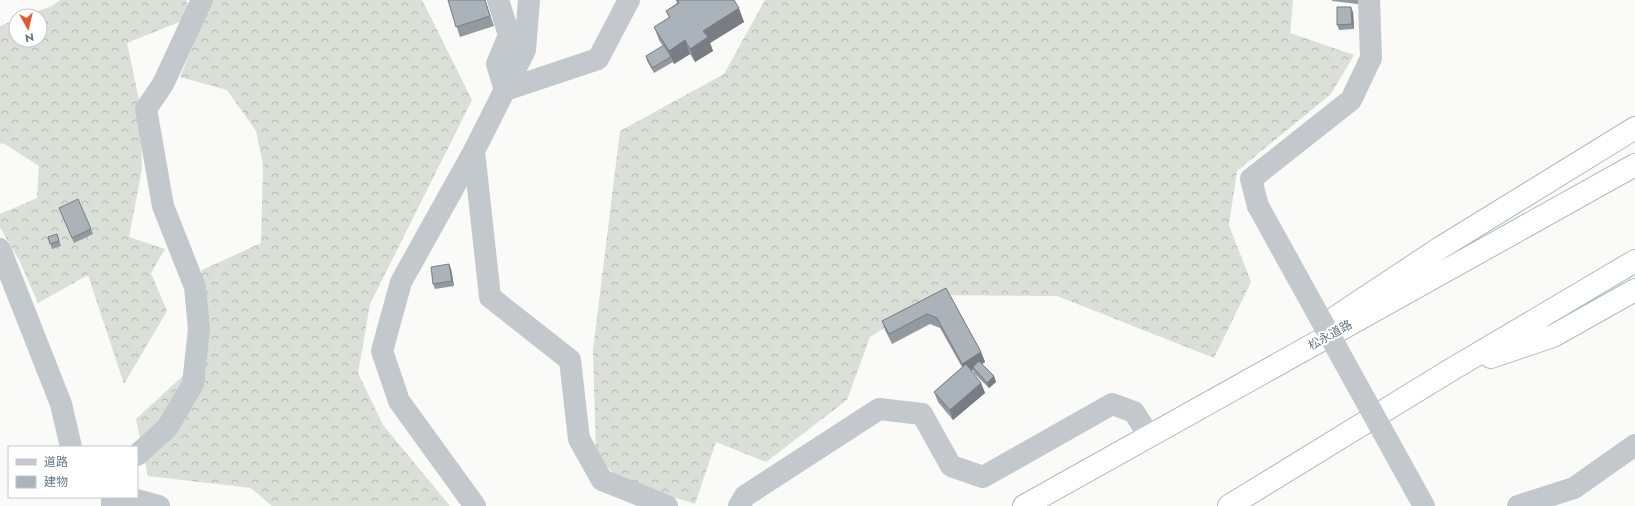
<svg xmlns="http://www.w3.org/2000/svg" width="1635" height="506" viewBox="0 0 1635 506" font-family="Jost,'Noto Sans JP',sans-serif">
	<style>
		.forest { fill: url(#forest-crowns) }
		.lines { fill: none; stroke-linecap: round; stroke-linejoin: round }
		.highway-casing { stroke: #b4b9bd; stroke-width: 24 }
		.minor { stroke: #c3c8cc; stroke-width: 22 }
		.highway { stroke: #fff; stroke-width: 22 }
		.minor-bridge { stroke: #c3c8cc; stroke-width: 22 }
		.wall { fill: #929a9f }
		.shaded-wall { fill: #777d82 }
		.building { fill: #aab3b9; stroke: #777d82 }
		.labels { text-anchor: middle; stroke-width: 4; stroke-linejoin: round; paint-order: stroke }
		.street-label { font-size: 12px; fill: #657683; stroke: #fff }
	</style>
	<defs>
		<pattern id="forest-crowns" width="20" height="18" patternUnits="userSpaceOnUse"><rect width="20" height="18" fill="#dadfd7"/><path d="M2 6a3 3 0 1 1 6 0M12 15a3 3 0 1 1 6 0" fill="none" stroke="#b4b9b4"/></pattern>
	</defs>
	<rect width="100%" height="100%" fill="#fafaf8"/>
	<path class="forest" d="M60,0h127v19l-60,24 13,61 2,65 -13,68 36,12 -14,24 16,38 -43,73 -36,-109 -50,28 -19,-43 -19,-33v-13l37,-16 2,-32 -36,-23 -3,1v-118l16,-7v21h24v-24h-15l27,-10z
		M212,0h210l50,100 -102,204 -12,69 25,52 67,81h-178l-21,-18 -103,-12 -12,-57 50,-46 16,-103 59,-27 2,-78 -7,-34 -29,-41 -47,-13z
		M765,0h528l-3,33 64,22 -23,39 -94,77 -8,54 22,57 -37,76 -157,-62 -121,-1 -66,42 -23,63 -81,62 -50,-20 -21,62 -75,-24 -24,-26 -3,-104 27,-219 104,-57z"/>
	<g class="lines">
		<defs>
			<path id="highway" d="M1336,317l104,-69 195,-120
				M1491,357l62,-21 82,-46
				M1024,506l611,-341
				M1229,506l220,-135 186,-110"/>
		</defs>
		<use href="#highway" class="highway-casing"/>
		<path class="minor" d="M498,0l11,35 -12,29 8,26 93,-31 31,-59
			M474,151l16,146 80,63 9,79 23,41 65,26
			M1258,206l-7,-27 100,-79 20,-42 -2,-58
			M0,249l61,155 10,43
			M137,455l30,-27 26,-44 6,-55 -4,-42 -32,-81 -17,-97 17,-25 39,-84
			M126,497l33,9
			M112,506v-9
			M475,506l-76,-105 -17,-50 19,-69 73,-131 51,-101 4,-50
			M739,506l6,-10 134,-87 43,5 29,52 32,11 129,-73 22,8 15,24
			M1518,506l56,-18 61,-43"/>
		<use href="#highway" class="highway"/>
		<path class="minor-bridge" d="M1258,206l166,300"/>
	</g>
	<path class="wall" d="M448,0h37l9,26 -34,11z
		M676,0h58l10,22 -34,21 3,8 -18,11 -5,-8 -16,10 -1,-2 -19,11 -7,-12 -1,-5 17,-10 -4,-6 -5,-13 15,-9 -3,-7 11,-8z
		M1332,0h26v4l-26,-3z
		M1353,12l1,17 -15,1 -2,-5z
		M59,208l32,21 2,5 -19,9z
		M57,234l4,12 -9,3 -4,-12z
		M449,264l2,5 3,17 -19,3 -2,-5z
		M946,288l35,64 4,10 -3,2 12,12 2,6 -7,6 -15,-15 -1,-3 -2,1 10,12 4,10 -32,27 -15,-18 -4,-10 28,-25 -22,-39 -10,-4 -38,20 -7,-14 -3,-9z"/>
	<path class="shaded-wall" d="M1351,7l2,5 1,17 -2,-5z
		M739,8l5,14 -34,21 3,8 -18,11 -5,-13 13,-18z
		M685,40l5,14 -16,10 -5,-13z
		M449,264l2,5 3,17 -2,-5z
		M981,352l4,10 -11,7 -1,-2v3l-7,4 -4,-10z
		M994,376l2,6 -7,6 -2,-5z
		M981,383l4,10 -32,27 -3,-10z"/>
	<path class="building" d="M448,0h37l5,16 -34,11z
		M677,0h57l5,8 -36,23 5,6 -18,12 -5,-9 -16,11 -15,-24 16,-10 -4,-6 13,-8z
		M1337,7h14l1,17 -15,1z
		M664,45l7,12 -19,11 -6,-12z
		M78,199l13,30 -19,9 -13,-30z
		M57,234l2,7 -9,3 -2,-7z
		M449,264l3,17 -19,3 -2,-17z
		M946,288l35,64 -19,12 -25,-46 -10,-4 -38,20 -7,-13z
		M979,361l15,15 -7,7 -14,-16z
		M966,364l15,19 -31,27 -16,-18z"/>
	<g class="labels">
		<g class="street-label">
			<text transform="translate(1330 335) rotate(-29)" y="4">松永道路</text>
		</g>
	</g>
	<rect x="8" y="446" width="130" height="52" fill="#ffffff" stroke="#c1c8cd"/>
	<rect x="16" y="459" width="20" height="6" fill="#c3c8cc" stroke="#c1c8cd"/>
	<text x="44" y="466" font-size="12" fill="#657683">道路</text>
	<rect x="16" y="476" width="20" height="12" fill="#aab3b9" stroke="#c1c8cd"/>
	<text x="44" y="486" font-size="12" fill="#657683">建物</text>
	<g transform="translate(28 28) rotate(172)"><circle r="19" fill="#ffffff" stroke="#c1c8cd"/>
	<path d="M0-3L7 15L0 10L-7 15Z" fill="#e4572e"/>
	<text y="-6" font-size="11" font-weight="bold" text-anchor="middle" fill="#657683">N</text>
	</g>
</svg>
